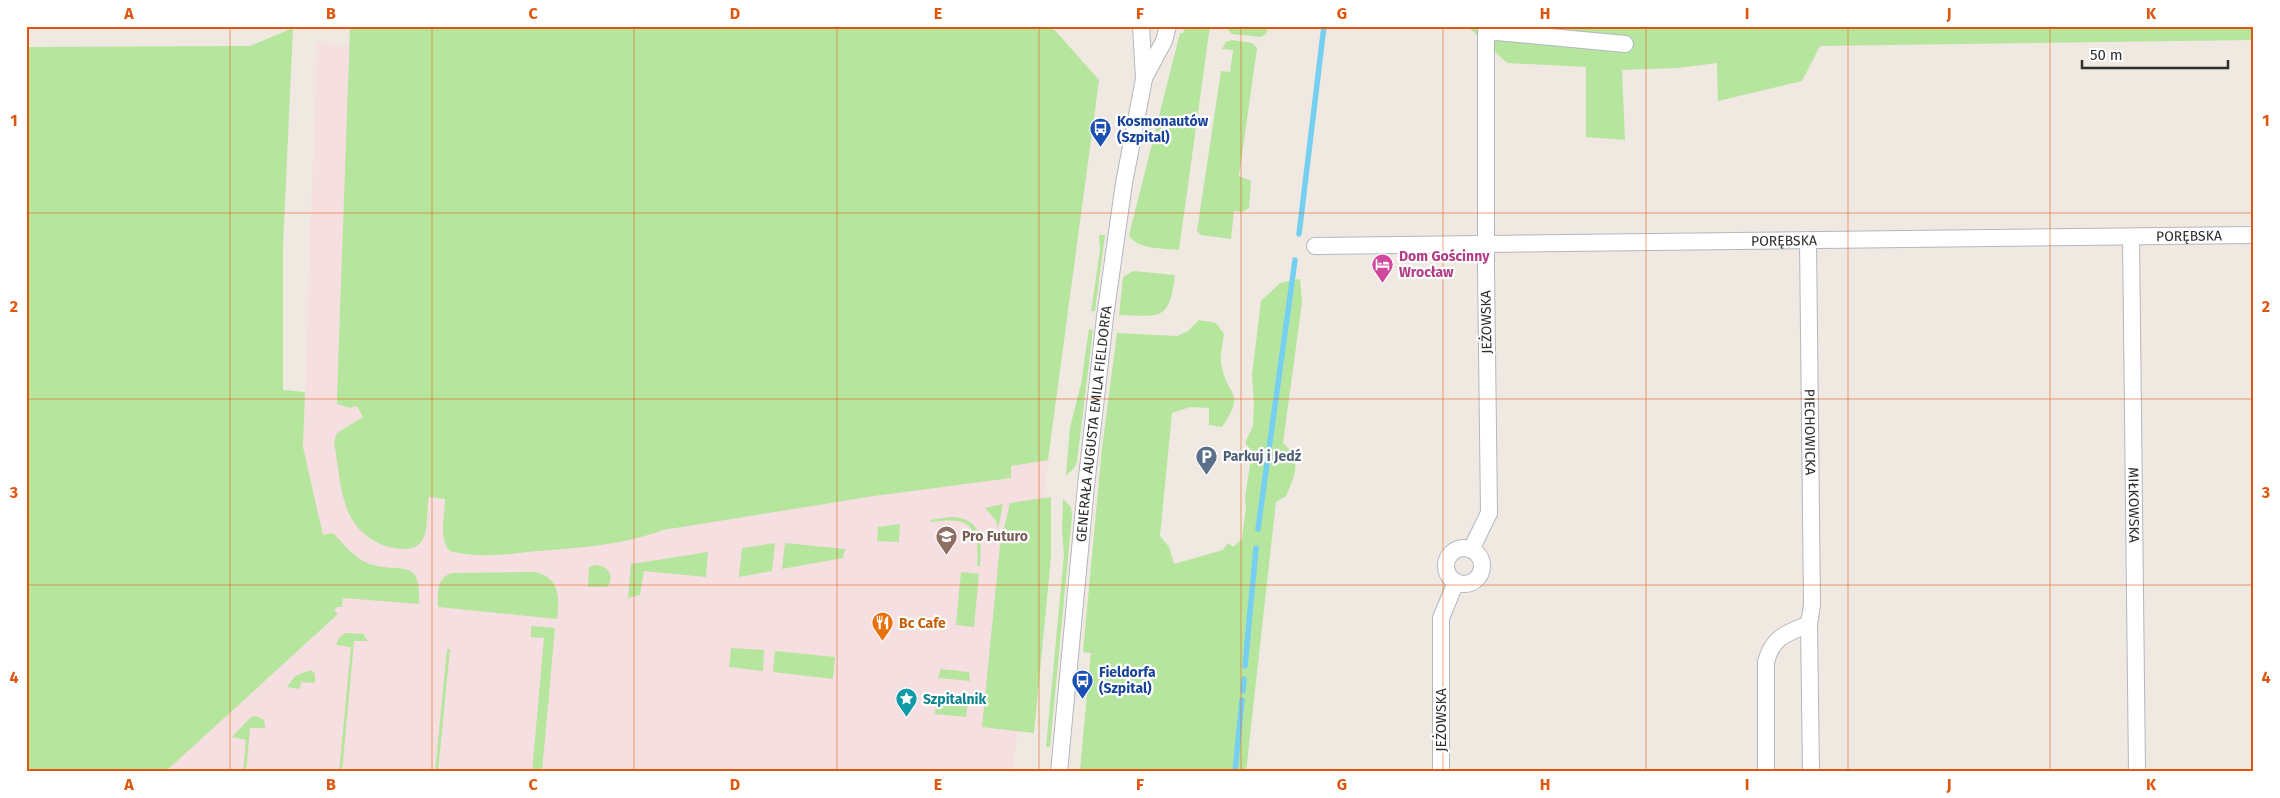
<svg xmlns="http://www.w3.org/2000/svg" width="2280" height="798" viewBox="0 0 2280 798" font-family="'Fira Sans',sans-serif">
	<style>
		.medical { fill: #f5dfe0 }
		.green { fill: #b6e59e }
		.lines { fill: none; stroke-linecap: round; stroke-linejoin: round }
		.stream { stroke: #75cff0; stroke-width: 5.5 }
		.street-casing { stroke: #b4b7c1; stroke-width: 18 }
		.street { stroke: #fff; stroke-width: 16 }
		.grid { fill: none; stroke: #df570e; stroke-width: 1; stroke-opacity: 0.55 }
		.labels { text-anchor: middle; stroke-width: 4.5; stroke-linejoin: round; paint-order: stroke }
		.transit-label { font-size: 14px; font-weight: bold; fill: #164399; stroke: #fff; text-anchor: start }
		.street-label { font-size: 14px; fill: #2e2e2e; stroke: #fff }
		.hotel-label { font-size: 14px; font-weight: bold; fill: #b23c85; stroke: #fff; text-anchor: start }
		.service-label { font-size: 14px; font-weight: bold; fill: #4e5e75; stroke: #fff; text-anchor: start }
		.education-label { font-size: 14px; font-weight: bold; fill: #785e54; stroke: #fff; text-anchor: start }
		.food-label { font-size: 14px; font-weight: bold; fill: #c56008; stroke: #fff; text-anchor: start }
		.culture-label { font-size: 14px; font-weight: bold; fill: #0d838f; stroke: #fff; text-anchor: start }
		.neatline { fill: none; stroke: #df570e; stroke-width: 2 }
		.grid-label { font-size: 16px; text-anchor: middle; font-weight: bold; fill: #df570e }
	</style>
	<rect width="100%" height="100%" fill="#efe9e1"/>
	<path class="medical" d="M585,26h466l48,54 -51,380 -35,312h-856l180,-174 -34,-151 14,-404 32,3 1,-18z"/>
	<path class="green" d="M585,26h466l48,54 -51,380 -37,6v12l-137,18 -211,34c-40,15 -83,18 -125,21 -29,3 -60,8 -88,0 -12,-12 -5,-36 -5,-52l-16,-2c-3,13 1,39 -11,48 -4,4 -13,4 -18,4 -25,-3 -46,-18 -54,-43 -7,-20 -8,-43 -12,-64l3,-9 26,-16 -6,-11 -7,2 -13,-4v-8l13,-368z
		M1186,26h24l-31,224c-15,-2 -42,0 -50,-15l51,-202h3z
		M1228,26h40l-2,8 -5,3 -29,-3 -4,-4z
		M1467,26h787v14l-434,6 -18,35 -84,20 -1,-38 -39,5 -56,2 3,70 -39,-3v-70l-79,-4z
		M293,28l-10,218v144l22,2 -2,55 20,88 10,-2c12,12 22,27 40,32 32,8 48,-7 46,39l-76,-6 -1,9h-5l-3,3 4,4 -173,158h-139v-725l224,-1z
		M1232,40l20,3 5,5 -18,128 12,5 -2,27 -7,4 -8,-1 -3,28 -30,-4 -4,-4 24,-160 9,1 3,-22 -11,-1 4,-7z
		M1099,235h6l-10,76h-4l9,-61z
		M1133,271l42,4c-6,47 -14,41 -56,40l4,-38z
		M1300,279l2,24 -19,140c20,18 12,31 3,53l-10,6 -30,270h-175l1,-3h8l11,-116 -8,-1 19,-204 15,-115 60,3 11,-5 11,-11 17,3 8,11c-1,9 -4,19 -3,28 4,34 27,28 1,65l-13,-2v-17l-19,-1 -18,6 -12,123 9,11 5,17 49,-14 5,-7 5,4 9,-8 4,-32 -1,-9 7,-47 -7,-8 8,-17 1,-24 -2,-27 9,-74 19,-18z
		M1089,329l4,1 -16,132 -3,6 -8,8 4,-49 11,-43z
		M1051,497v60l-17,176 -52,-6 18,-182 10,-42z
		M1063,499l8,8 1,9 -22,231h-4l18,-192 -2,-24z
		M1003,504l-5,25 -2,-8 -11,-13z
		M950,517c32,0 32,23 30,49h-3c3,-40 -7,-50 -46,-44l-1,-2z
		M900,524l-1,18 -22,-1 1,-14z
		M775,543l-3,28 -33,6 3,-29z
		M785,543l60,6 -2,9 -61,11z
		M708,552l-2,25 -62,-6 -4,24 -12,3 3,-34z
		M595,565c12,0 21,11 12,22h-19l1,-20z
		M535,572c25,6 25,26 22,47l-119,-12c0,-14 -2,-29 14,-34z
		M961,572l18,2 -5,53 -18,-2z
		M531,626l24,2 -13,144h-10l12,-134 -13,-1z
		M345,633l18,1 5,7h-14l-12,131h-3l12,-125 -15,-2 3,-7z
		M731,648l33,2 -1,21 -34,-4z
		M447,649h3l-12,123h-3z
		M775,651l60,6 -2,22 -60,-7z
		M941,669l28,3 1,9 -32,-3z
		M311,670l4,4v9l-14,-1 -1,7 -13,-2 8,-11z
		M936,701l32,2 -2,14 -31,-3z
		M256,716l8,4 1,8h-15l-4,44h-3l3,-32 -14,-3 19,-20z"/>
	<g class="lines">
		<path class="stream" d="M1299,234l25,-208
			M1258,529l37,-269
			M1245,666l11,-118
			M1243,691l1,-12
			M1235,772l7,-72"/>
		<defs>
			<g id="street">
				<path d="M1486,26v5l139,13"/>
				<path d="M1144,78l20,-37 4,-15"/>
				<path id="s1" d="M2131,237l6,535"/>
				<path id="s2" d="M1808,240l4,365 -3,19"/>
				<path id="s3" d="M1315,246l939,-11"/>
				<circle cx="1464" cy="566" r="18"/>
				<path d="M1471,550l18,-37 -3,-246v-236"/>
				<path id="s4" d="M1059,772l27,-286 19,-169 19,-134 20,-104 -3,-53"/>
				<path d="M1441,772v-154l15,-36"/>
				<path d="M1766,772v-110c7,-26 20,-28 43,-38l2,148"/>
			</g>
		</defs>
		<use href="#street" class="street-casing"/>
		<use href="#street" class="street"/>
	</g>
	<path class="grid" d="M230,26v746M432,26v746M634,26v746M837,26v746M1039,26v746M1241,26v746M1443,26v746M1646,26v746M1848,26v746M2050,26v746M26,213h2228M26,399h2228M26,585h2228"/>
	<defs>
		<symbol id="bus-pin" viewBox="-11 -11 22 30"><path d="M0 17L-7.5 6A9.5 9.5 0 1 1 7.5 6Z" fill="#1a4fb4" stroke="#fff"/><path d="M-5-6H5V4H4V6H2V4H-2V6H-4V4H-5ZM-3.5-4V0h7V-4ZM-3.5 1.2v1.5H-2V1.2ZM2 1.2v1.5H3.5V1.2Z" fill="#fff"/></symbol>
		<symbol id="hotel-pin" viewBox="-11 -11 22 30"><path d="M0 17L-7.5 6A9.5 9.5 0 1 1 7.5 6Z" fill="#d1479c" stroke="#fff"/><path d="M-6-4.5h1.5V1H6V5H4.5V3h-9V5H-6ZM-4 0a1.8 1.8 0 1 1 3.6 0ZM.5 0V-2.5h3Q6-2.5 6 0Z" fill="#fff"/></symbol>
		<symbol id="parking-pin" viewBox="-11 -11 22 30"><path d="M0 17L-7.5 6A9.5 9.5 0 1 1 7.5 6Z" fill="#5c6f8a" stroke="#fff"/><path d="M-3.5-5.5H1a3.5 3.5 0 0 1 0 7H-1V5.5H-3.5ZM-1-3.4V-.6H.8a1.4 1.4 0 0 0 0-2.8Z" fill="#fff"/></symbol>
		<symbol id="school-pin" viewBox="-11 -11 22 30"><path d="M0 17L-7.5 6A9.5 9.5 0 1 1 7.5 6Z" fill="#8d6e63" stroke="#fff"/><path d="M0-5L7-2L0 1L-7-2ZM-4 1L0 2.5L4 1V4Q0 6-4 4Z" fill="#fff"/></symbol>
		<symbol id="restaurant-pin" viewBox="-11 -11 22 30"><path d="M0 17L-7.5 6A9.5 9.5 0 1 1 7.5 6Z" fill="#e8710a" stroke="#fff"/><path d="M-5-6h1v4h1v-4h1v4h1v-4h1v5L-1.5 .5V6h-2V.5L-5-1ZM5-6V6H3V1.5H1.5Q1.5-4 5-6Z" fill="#fff"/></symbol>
		<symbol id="sight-pin" viewBox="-11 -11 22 30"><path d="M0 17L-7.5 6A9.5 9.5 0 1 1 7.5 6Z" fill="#0f9aa8" stroke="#fff"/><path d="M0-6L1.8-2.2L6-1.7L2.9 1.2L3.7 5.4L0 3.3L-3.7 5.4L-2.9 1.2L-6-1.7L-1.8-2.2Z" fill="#fff"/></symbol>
	</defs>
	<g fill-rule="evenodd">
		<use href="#bus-pin" x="1088" y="116" width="25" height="34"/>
		<use href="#hotel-pin" x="1370" y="252" width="25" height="34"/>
		<use href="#parking-pin" x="1194" y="444" width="25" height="34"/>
		<use href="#school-pin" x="934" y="524" width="25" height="34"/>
		<use href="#restaurant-pin" x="870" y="610" width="25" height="34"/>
		<use href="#bus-pin" x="1070" y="668" width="25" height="34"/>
		<use href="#sight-pin" x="894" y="686" width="25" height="34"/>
	</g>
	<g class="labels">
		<g class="transit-label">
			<text x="1117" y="126">Kosmonautów<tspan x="1117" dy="16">(Szpital)</tspan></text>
			<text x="1099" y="677">Fieldorfa<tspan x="1099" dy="16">(Szpital)</tspan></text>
		</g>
		<g class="street-label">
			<text dy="5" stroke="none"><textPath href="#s3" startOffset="874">PORĘBSKA</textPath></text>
			<text dy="5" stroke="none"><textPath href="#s3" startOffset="469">PORĘBSKA</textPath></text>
			<text transform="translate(1486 322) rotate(-91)" y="5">JEŻOWSKA</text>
			<text dy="5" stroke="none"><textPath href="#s4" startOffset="350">GENERAŁA AUGUSTA EMILA FIELDORFA</textPath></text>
			<text dy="5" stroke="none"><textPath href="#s2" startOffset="192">PIECHOWICKA</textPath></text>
			<text dy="5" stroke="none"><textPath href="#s1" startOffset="268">MIŁKOWSKA</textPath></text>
			<text transform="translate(1441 720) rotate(-90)" y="5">JEŻOWSKA</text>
		</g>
		<g class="hotel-label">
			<text x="1399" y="261">Dom Gościnny<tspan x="1399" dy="16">Wrocław</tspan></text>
		</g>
		<g class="service-label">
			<text x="1223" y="461">Parkuj i Jedź</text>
		</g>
		<g class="education-label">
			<text x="962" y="541">Pro Futuro</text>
		</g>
		<g class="food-label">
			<text x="899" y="628">Bc Cafe</text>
		</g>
		<g class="culture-label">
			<text x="923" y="704">Szpitalnik</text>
		</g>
	</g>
	<rect width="2280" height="798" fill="none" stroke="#ffffff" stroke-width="55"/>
	<path d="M2082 60v8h146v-8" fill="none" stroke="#2e2e2e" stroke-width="2.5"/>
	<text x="2090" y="60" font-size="15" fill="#2e2e2e" stroke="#ffffff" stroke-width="4" paint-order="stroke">50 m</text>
	<rect x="28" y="28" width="2224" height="742" class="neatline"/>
	<g class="grid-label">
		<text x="129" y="19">A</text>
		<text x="331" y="19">B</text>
		<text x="533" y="19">C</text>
		<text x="735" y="19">D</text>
		<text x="938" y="19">E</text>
		<text x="1140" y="19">F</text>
		<text x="1342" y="19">G</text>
		<text x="1545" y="19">H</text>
		<text x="1747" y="19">I</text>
		<text x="1949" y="19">J</text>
		<text x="2151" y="19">K</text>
		<text x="14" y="126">1</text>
		<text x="2266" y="126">1</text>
		<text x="14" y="312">2</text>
		<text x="2266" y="312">2</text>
		<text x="14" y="498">3</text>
		<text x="2266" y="498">3</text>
		<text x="14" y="683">4</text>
		<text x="2266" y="683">4</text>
		<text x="129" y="790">A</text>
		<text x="331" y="790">B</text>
		<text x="533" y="790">C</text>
		<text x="735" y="790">D</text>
		<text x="938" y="790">E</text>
		<text x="1140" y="790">F</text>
		<text x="1342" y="790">G</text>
		<text x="1545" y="790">H</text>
		<text x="1747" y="790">I</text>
		<text x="1949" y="790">J</text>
		<text x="2151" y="790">K</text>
	</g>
</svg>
